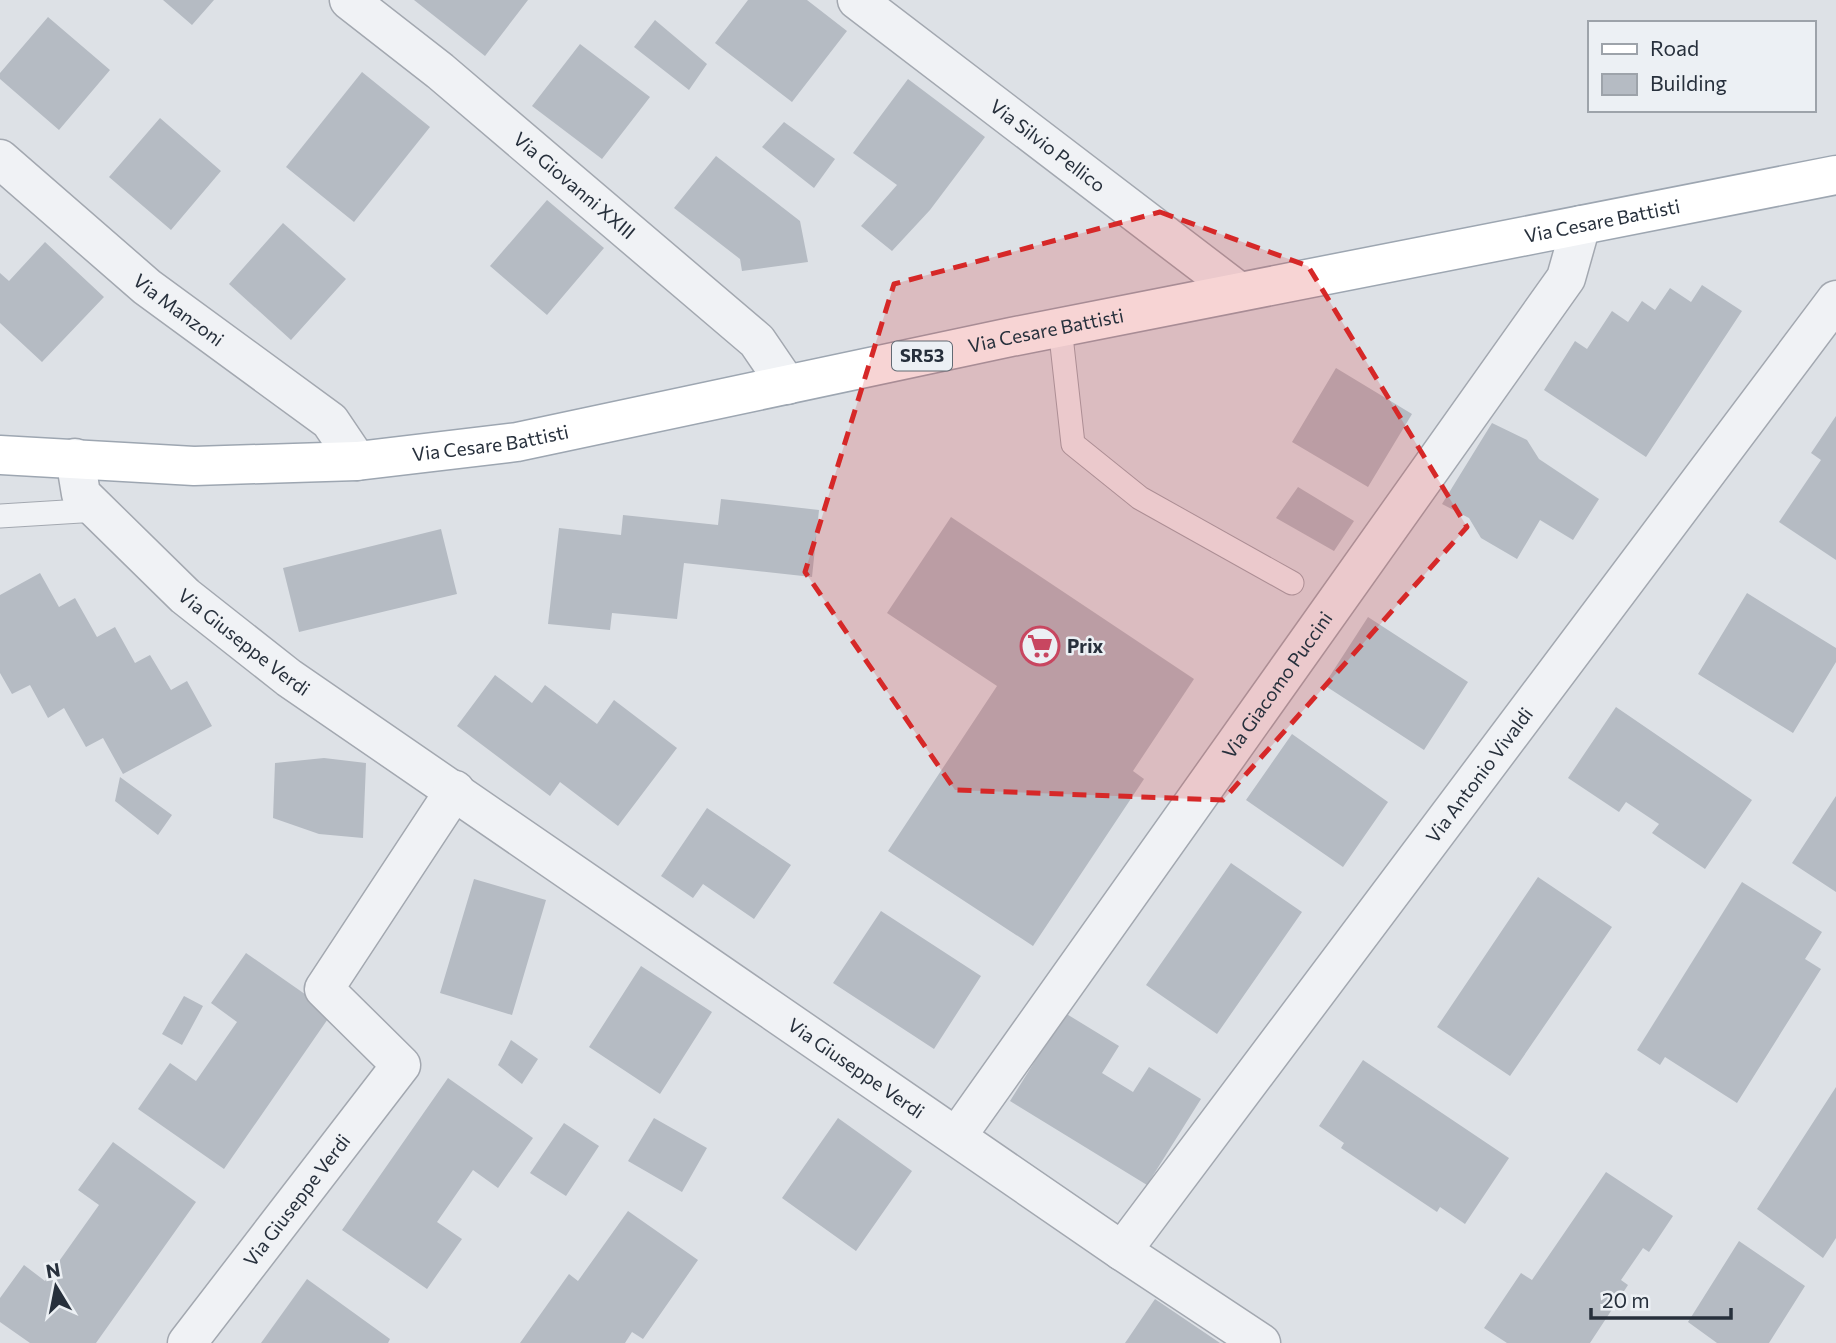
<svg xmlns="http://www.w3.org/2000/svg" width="1836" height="1343" viewBox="0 0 1836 1343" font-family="Commissioner,sans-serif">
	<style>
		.building { fill: #b5bbc3 }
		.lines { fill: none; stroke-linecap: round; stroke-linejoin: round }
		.lane-casing { stroke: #a3a8b0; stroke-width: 25 }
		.street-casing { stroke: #a3a8b0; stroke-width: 41 }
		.primary-casing { stroke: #9da6b1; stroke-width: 41 }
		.lane { stroke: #f0f2f5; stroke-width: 23 }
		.street { stroke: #f0f2f5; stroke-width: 38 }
		.primary { stroke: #fff; stroke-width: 38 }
		.marked { fill: #d62828; fill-opacity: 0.2; stroke: #d62828; stroke-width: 5; stroke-dasharray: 14 9; stroke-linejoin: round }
		.labels { text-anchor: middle; stroke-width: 5; stroke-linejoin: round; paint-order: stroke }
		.shield { fill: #ecf0f4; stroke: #626a73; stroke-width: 2 }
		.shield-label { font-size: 18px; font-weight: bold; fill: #27303c }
		.street-label { font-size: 19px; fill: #27303c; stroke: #ecf0f4 }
		.poi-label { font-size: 19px; font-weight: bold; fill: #27303c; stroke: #ecf0f4; text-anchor: start }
	</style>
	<rect width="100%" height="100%" fill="#dde1e6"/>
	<path class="building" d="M163,0h51l-22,25z
		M414,0h114l-43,56z
		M748,0h59l40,31 -55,71 -77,-59z
		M48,17l62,53 -51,60 -59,-51v-6z
		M655,20l52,44 -18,26 -55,-43z
		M580,44l70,53 -48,62 -70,-53z
		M362,72l68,55 -76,95 -68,-55z
		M908,79l77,58 -55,73 -38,41 -31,-25 36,-41 -44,-32z
		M160,118l61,53 -50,59 -62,-53z
		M784,122l51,37 -21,29 -52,-41z
		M716,156l84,65 8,41 -66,9 -2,-12 -66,-51z
		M547,200l57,48 -57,67 -57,-49z
		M283,223l63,56 -55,61 -62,-56z
		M45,242l59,55 -62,65 -42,-39v-50l9,8z
		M1702,285l40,26 -96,146 -102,-67 31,-49 12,8 25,-38 16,11 14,-21 13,9 15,-22 21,14z
		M1336,368l76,46 -44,73 -76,-45z
		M1836,416v144l-57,-38 42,-62 -10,-7z
		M1492,423l35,17 12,19 60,40 -26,41 -33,-20 -23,39 -36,-21 -12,-20 -27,-14z
		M1298,487l56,34 -20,30 -58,-33z
		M721,499l98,11 -7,67 -128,-14 -7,56 -65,-6 -2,17 -62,-6 11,-96 62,7 2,-20 95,10z
		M951,517l243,162 -61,92 11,8 -111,167 -145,-95 109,-165 -110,-73z
		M441,529l16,65 -158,38 -16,-64z
		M40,573l19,34 16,-9 22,39 18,-10 20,36 15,-8 21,35 16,-9 25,45 -89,48 -20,-36 -17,9 -22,-39 -16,10 -18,-33 -18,9 -12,-21v-78z
		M1747,593l89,55v14l-43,71 -95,-59z
		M1368,617l100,65 -44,68 -100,-65z
		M495,675l37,28 13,-18 52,39 17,-24 63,48 -59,78 -58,-44 -10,14 -93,-70z
		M1616,707l136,93 -47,69 -53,-36 7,-9 -33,-22 -7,10 -51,-34z
		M1292,734l96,68 -45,65 -97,-67z
		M324,758l42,5 -3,75 -44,-4 -46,-16 2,-55z
		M120,777l52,38 -14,20 -43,-34z
		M1836,796v96l-44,-29z
		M707,808l84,57 -37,54 -51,-35 -10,14 -32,-22z
		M1231,863l71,49 -85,122 -71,-49z
		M1538,877l74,50 -102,149 -73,-49z
		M474,879l72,21 -34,115 -72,-22z
		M1742,882l80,50 -17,27 16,10 -84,134 -72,-46 -5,8 -23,-15z
		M881,911l100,65 -47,73 -101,-66z
		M246,953l86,60 -108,156 -86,-60 32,-46 26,18 41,-59 -26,-19z
		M641,966l71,46 -52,82 -71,-47z
		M184,996l19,10 -21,39 -20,-11z
		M1065,1013l54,33 -17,27 31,19 16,-25 52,32 -54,86 -137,-84z
		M511,1040l27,19 -16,25 -24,-19z
		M1363,1060l146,98 -44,66 -25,-17 -3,5 -96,-64 3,-5 -25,-17z
		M448,1078l85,60 -35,50 -25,-18 -36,52 25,17 -35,50 -85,-59z
		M1836,1087v151l-13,20 -66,-49z
		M654,1118l53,30 -25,44 -54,-31z
		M838,1118l74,53 -56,80 -74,-53z
		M564,1123l35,23 -33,50 -36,-23z
		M113,1142l83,60 -100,141h-66l-30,-21v-24l24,-33 21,16 54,-76 -21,-15z
		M1606,1172l67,44 -24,36 -6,-4 -22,32 7,5 -38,58h-83l-23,-15 37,-55 11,7z
		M628,1211l70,49 -55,79 -11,-7 -7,11h-105l49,-69 9,7z
		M1739,1241l66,45 -36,57h-52l-29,-21z
		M307,1279l83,60 -2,4h-127z
		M1155,1299l65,44h-95z"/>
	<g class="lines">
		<defs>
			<path id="lane" d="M1060,327l13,117 67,54 152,85
				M0,516l97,-6"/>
			<g id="street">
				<path id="s1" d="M349,0l91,71 317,270 30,44"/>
				<path id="s2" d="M857,0l381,291"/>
				<path id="s3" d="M0,159l147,128 183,134 27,40"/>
				<path id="s4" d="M75,458l6,36 104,102 104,82 833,573 139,92"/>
				<path id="s5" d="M957,1136l609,-858 15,-53"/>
				<path id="s6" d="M1122,1251l714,-951"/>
				<path id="s7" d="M187,1343l214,-278 -77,-76 131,-199"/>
			</g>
			<g id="primary">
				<path id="s8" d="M0,455l194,11 163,-5 160,-19 494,-105 825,-162"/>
			</g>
		</defs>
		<use href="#lane" class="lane-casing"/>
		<use href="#street" class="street-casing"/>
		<use href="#primary" class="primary-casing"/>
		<use href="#lane" class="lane"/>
		<use href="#street" class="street"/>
		<use href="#primary" class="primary"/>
	</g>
	<path class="marked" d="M1160,212l148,54 159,261 -244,273 -268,-10 -150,-218 89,-288z"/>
	<defs>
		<symbol id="supermarket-ring" viewBox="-11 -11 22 22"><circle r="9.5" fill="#ecf0f4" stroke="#c84660" stroke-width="1.5"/><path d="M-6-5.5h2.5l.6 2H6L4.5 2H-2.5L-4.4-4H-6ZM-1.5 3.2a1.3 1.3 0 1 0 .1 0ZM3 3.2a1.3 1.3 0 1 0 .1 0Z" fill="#c84660"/></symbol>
	</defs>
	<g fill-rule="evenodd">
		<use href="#supermarket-ring" x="1018" y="624" width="44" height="44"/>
	</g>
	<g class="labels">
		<rect class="shield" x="892" y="341.5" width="60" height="29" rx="5"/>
		<g class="shield-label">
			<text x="922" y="362">SR53</text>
		</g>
		<g class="street-label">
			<text dy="7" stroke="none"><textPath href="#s2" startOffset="240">Via Silvio Pellico</textPath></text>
			<text dy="7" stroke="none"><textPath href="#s1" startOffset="292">Via Giovanni XXIII</textPath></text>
			<text dy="7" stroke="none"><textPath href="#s8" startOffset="1626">Via Cesare Battisti</textPath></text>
			<text dy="7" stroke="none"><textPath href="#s3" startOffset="234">Via Manzoni</textPath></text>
			<text dy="7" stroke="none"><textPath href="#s8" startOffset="1059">Via Cesare Battisti</textPath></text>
			<text dy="7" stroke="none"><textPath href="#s8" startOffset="492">Via Cesare Battisti</textPath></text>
			<text dy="7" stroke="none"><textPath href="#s4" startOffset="257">Via Giuseppe Verdi</textPath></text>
			<text dy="7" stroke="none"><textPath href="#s5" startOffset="553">Via Giacomo Puccini</textPath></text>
			<text dy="7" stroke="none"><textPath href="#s6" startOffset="595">Via Antonio Vivaldi</textPath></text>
			<text dy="7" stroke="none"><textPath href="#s4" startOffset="1003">Via Giuseppe Verdi</textPath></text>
			<text dy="7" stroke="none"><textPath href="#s7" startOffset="180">Via Giuseppe Verdi</textPath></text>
		</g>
		<g class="poi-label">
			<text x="1067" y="653">Prix</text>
		</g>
	</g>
	<rect x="1588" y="21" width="228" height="91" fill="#ecf0f4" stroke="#9da3aa" stroke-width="2"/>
	<rect x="1602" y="44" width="35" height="10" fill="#ffffff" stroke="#9da3aa" stroke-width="2"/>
	<text x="1650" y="56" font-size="21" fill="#27303c">Road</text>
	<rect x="1602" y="74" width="35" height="21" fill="#b5bbc3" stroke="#9da3aa" stroke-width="2"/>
	<text x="1650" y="91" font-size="21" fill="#27303c">Building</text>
	<g transform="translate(56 1287) rotate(350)" stroke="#ecf0f4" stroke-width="5" paint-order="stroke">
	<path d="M0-5L12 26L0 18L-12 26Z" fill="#27303c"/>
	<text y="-10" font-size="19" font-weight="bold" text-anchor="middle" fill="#27303c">N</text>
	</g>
	<path d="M1591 1308v10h140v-10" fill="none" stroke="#27303c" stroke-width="3.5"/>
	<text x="1602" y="1308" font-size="21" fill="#27303c" stroke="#ecf0f4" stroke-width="5" paint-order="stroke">20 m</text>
</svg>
